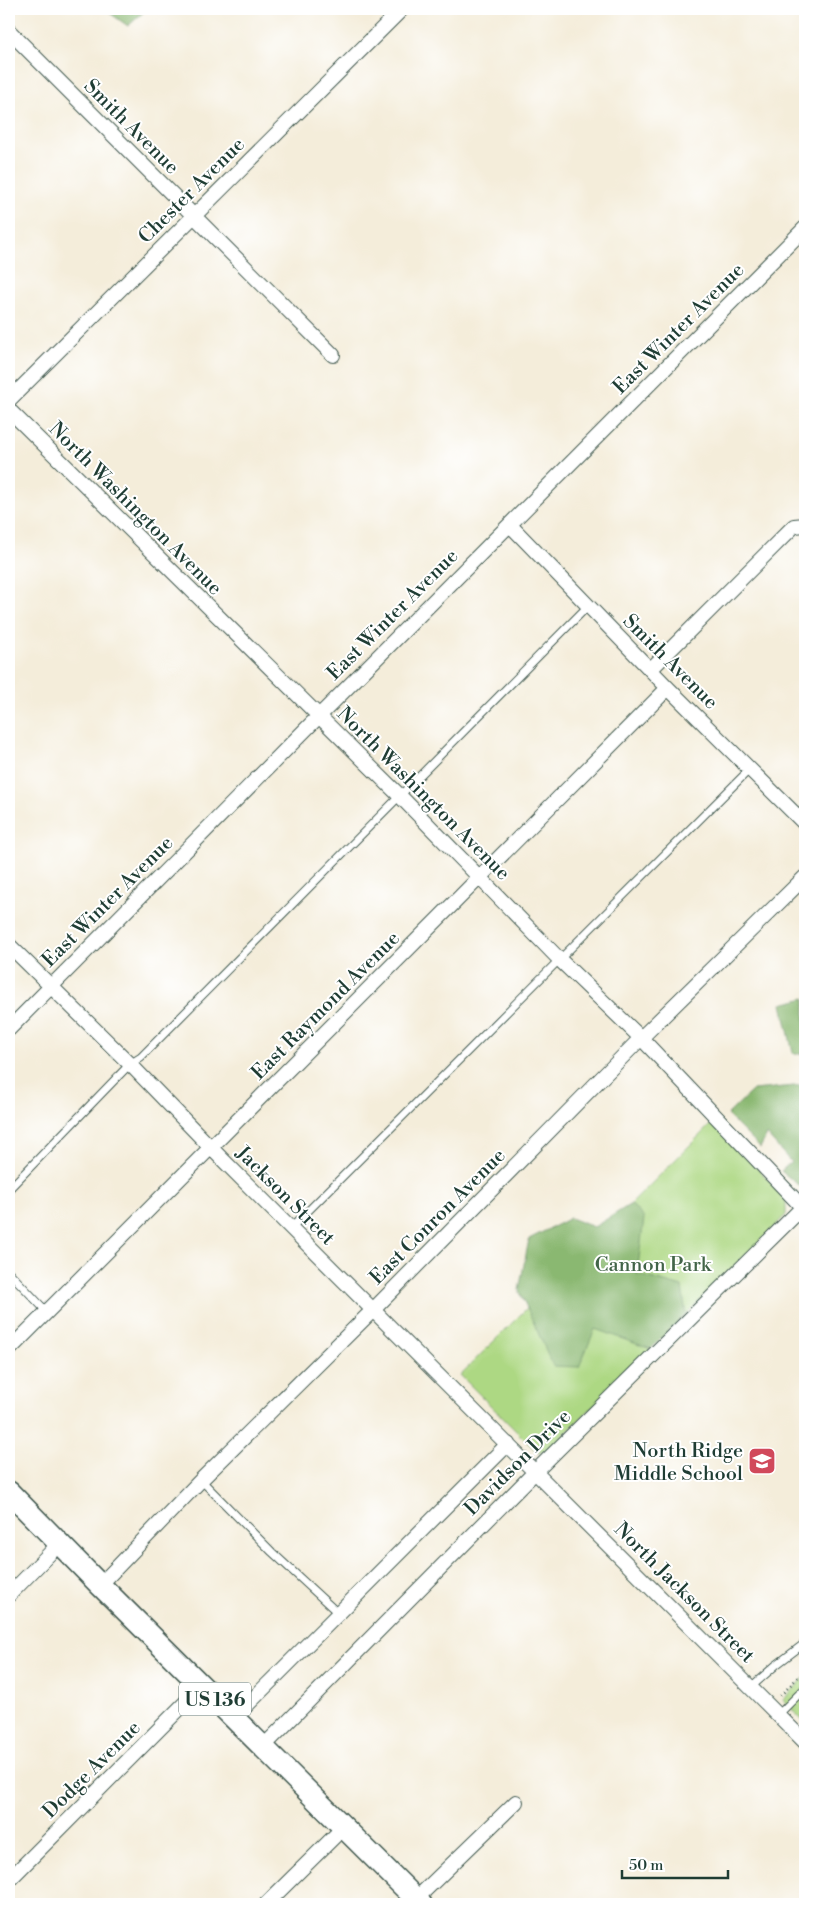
<svg xmlns="http://www.w3.org/2000/svg" width="814" height="1913" viewBox="0 0 814 1913" font-family="'Libre Bodoni',serif">
	<style>
		.green { fill: #add883; stroke: #668a5c }
		.forest { fill: #8ab871; stroke: #547a52 }
		.lines { fill: none; stroke-linecap: round; stroke-linejoin: round }
		.service-casing { stroke: #3f574d; stroke-width: 9 }
		.minor-casing { stroke: #3f574d; stroke-width: 16 }
		.primary-casing { stroke: #3f574d; stroke-width: 24 }
		.path { stroke: #3f574d; stroke-width: 2.5; stroke-dasharray: 1 4; stroke-linecap: butt }
		.service { stroke: #fff; stroke-width: 7 }
		.minor { stroke: #fff; stroke-width: 14 }
		.primary { stroke: #fff; stroke-width: 21 }
		.labels { text-anchor: middle; stroke-width: 4; stroke-linejoin: round; paint-order: stroke }
		.shield { fill: #fff; stroke: #627771; stroke-width: 1 }
		.shield-label { font-size: 19px; font-weight: bold; fill: #1f3d34 }
		.street-label { font-size: 20px; fill: #1f3d34; stroke: #fff }
		.park-label { font-size: 20px; fill: #426448; stroke: #fff }
		.poi-label { font-size: 20px; fill: #1f3d34; stroke: #fff; text-anchor: end }
	</style>
	<rect width="100%" height="100%" fill="#fff"/>
	<filter id="ink" filterUnits="userSpaceOnUse"><feTurbulence type="fractalNoise" baseFrequency=".02" numOctaves="2"/><feDisplacementMap in="SourceGraphic" scale="10" xChannelSelector="R" yChannelSelector="G"/><feConvolveMatrix kernelMatrix="1 2 1 2 8 2 1 2 1" color-interpolation-filters="sRGB"/></filter>
	<filter id="wash" filterUnits="userSpaceOnUse"><feTurbulence type="fractalNoise" baseFrequency=".0096" numOctaves="4" result="noise"/><feDisplacementMap in="SourceGraphic" scale="20" xChannelSelector="R" yChannelSelector="G"/><feGaussianBlur stdDeviation="1.12" result="paint"/><feColorMatrix in="noise" values="0 0 0 0 0 0 0 0 0 0 0 0 0 0 0 0 0 1.4 0 .05"/><feComposite in="paint" operator="in"/></filter>
	<g filter="url(#wash)">
		<rect width="100%" height="100%" fill="#f4edda"/>
		<path class="green" d="M713,1122l73,76v17l-237,235 -11,3 -78,-78z
			M805,1677v46l-22,-23z"/>
		<path class="forest" d="M104,9h43l-19,17z
			M805,998v56l-12,-1 -11,-49z
			M805,1085v105l-24,-19 10,-9 -24,-27 -7,13 -33,-33 26,-25z
			M631,1204l13,14 -7,56 45,13 4,27 -35,35 -56,-20 -16,38 -26,-1 -34,-76 10,-51 41,-21 24,9z"/>
	</g>
	<g filter="url(#ink)">
		<g class="lines">
			<defs>
				<path id="service" d="M9,1189l121,-125 11,-7 447,-451
					M291,1228l459,-459
					M9,1272l38,40
					M201,1480l71,72 67,62
					M751,1687l25,-22 29,-22
					M778,1715l27,-27"/>
				<path id="minor" d="M9,31l324,324
					M9,400l393,-391
					M9,410l391,386 160,164 81,78 164,172
					M510,525l158,163 137,136
					M651,669l143,-143 11,-1
					M9,945l121,119 91,94 584,584
					M9,1029l310,-313 486,-488
					M9,1350l659,-662
					M100,1585l101,-105 172,-170 268,-272 164,-161
					M9,1595l51,-52
					M234,1718l274,-274
					M263,1747l273,-276 266,-263
					M9,1880l193,-194
					M416,1899l100,-97
					M266,1904l78,-77"/>
				<path id="primary" d="M9,1492l91,93 321,319"/>
			</defs>
			<use href="#service" class="service-casing"/>
			<use href="#minor" class="minor-casing"/>
			<use href="#primary" class="primary-casing"/>
			<path class="path" d="M780,1696l25,-26"/>
			<use href="#service" class="service"/>
			<use href="#minor" class="minor"/>
			<use href="#primary" class="primary"/>
		</g>
	</g>
	<defs>
		<symbol id="school-square" viewBox="-11 -11 22 22"><rect x="-9" y="-9" width="18" height="18" rx="4" fill="#d1495b" stroke="#fff"/><path d="M0-5L7-2L0 1L-7-2ZM-4 1L0 2.5L4 1V4Q0 6-4 4Z" fill="#fff"/></symbol>
	</defs>
	<g fill-rule="evenodd">
		<use href="#school-square" x="746" y="1445" width="32" height="32"/>
	</g>
	<g class="labels">
		<rect class="shield" x="179" y="1682.5" width="72" height="33" rx="4"/>
		<g class="shield-label">
			<text x="215" y="1706">US 136</text>
		</g>
		<g class="street-label">
			<text transform="translate(132 126) rotate(45)" y="7">Smith Avenue</text>
			<text transform="translate(191 190) rotate(-45)" y="7">Chester Avenue</text>
			<text transform="translate(678 328) rotate(-45)" y="7">East Winter Avenue</text>
			<text transform="translate(136 508) rotate(45)" y="7">North Washington Avenue</text>
			<text transform="translate(392 614) rotate(-45)" y="7">East Winter Avenue</text>
			<text transform="translate(671 661) rotate(45)" y="7">Smith Avenue</text>
			<text transform="translate(424 793) rotate(45)" y="7">North Washington Avenue</text>
			<text transform="translate(107 901) rotate(-45)" y="7">East Winter Avenue</text>
			<text transform="translate(325 1005) rotate(-45)" y="7">East Raymond Avenue</text>
			<text transform="translate(286 1195) rotate(45)" y="7">Jackson Street</text>
			<text transform="translate(437 1216) rotate(-45)" y="7">East Conron Avenue</text>
			<text transform="translate(517 1462) rotate(-45)" y="7">Davidson Drive</text>
			<text transform="translate(685 1592) rotate(45)" y="7">North Jackson Street</text>
			<text transform="translate(91 1769) rotate(-45)" y="7">Dodge Avenue</text>
		</g>
		<g class="park-label">
			<text x="653" y="1271">Cannon Park</text>
		</g>
		<g class="poi-label">
			<text x="743" y="1457">North Ridge<tspan x="743" dy="23">Middle School</tspan></text>
		</g>
	</g>
	<rect width="814" height="1913" fill="none" stroke="#fff" stroke-width="30"/>
	<path d="M622 1870v8h106v-8" fill="none" stroke="#1f3d34" stroke-width="2.5"/>
	<text x="629" y="1870" font-size="15" fill="#1f3d34" stroke="#ffffff" stroke-width="4" paint-order="stroke">50 m</text>
</svg>
